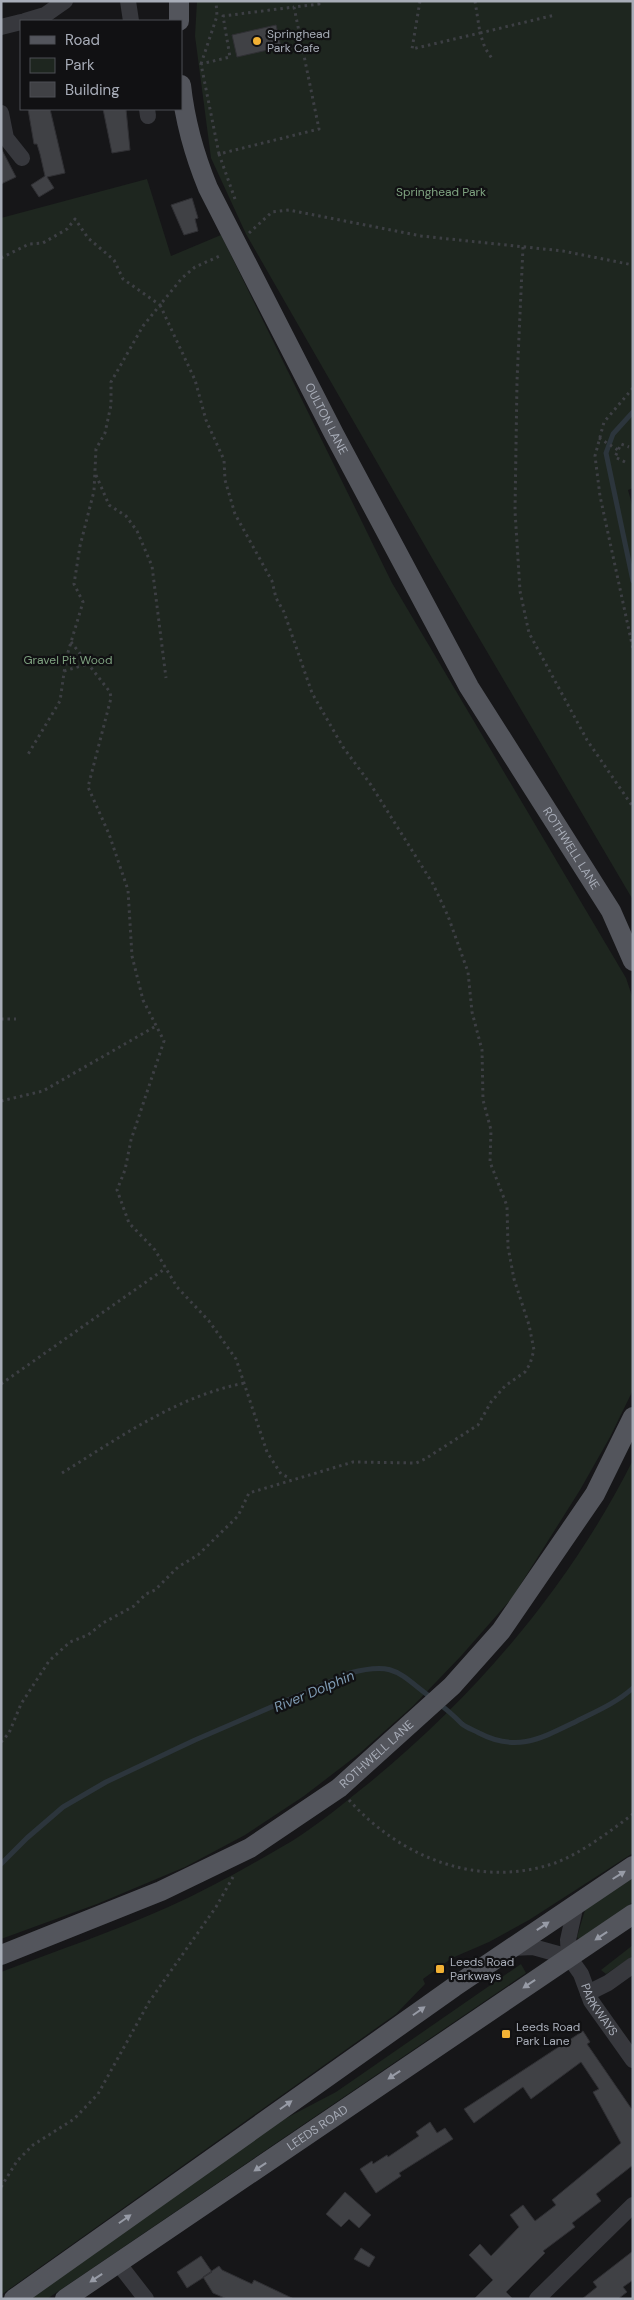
<svg xmlns="http://www.w3.org/2000/svg" width="634" height="2300" viewBox="0 0 634 2300" font-family="'DM Sans',sans-serif">
	<style>
		.green { fill: #1e261f }
		.lines { fill: none; stroke-linecap: round; stroke-linejoin: round }
		.stream { stroke: #2c353c; stroke-width: 5 }
		.building { fill: #404145; stroke: #303034 }
		.path { stroke: #3d3f44; stroke-width: 3; stroke-dasharray: 2.5 4; stroke-linecap: butt }
		.minor { stroke: #37383d; stroke-width: 16 }
		.major { stroke: #53555c; stroke-width: 20 }
		.oneway { fill: #979ba6 }
		.poi-dot { fill: #f2b134; stroke: #111113; stroke-width: 2 }
		.labels { text-anchor: middle; stroke-width: 4.5; stroke-linejoin: round; paint-order: stroke }
		.poi-label { font-size: 12px; fill: #a8adb8; stroke: #111113; text-anchor: start }
		.park-label { font-size: 12px; fill: #7fa381; stroke: #111113 }
		.street-label { font-size: 12px; fill: #a8adb8; stroke: #111113 }
		.water-label { font-size: 14px; font-style: italic; fill: #7f9bb3; stroke: #111113 }
	</style>
	<rect width="100%" height="100%" fill="#161618"/>
	<path class="green" d="M197,1h436v487l-5,2 5,18v392l-201,-342 -186,-324 -35,-76 -16,-122z
		M147,179l24,77 50,-21 171,348 234,395 7,21v391l-23,47 -30,53 -68,108 -51,58 -48,50 -53,47 -56,43 -59,39 -60,32 -88,37 -96,35v-1721z
		M633,1460v393l-104,67 -40,22 -37,16 -29,21 2,5 -29,30 -395,281v-323c55,-21 111,-40 165,-64 43,-19 85,-43 126,-67 27,-17 52,-38 77,-58 108,-88 202,-199 264,-323z
		M633,1878v24l-54,37 -2,-2 8,-27z
		M633,1945v11l-27,18 -5,-4z
		M521,1964l5,9 -479,326h-18l246,-175 61,-32z"/>
	<g class="lines">
		<path class="stream" d="M633,412l-20,22 -7,19 27,128
			M439,1704c9,6 16,13 23,20 5,4 12,6 17,9 38,20 63,5 98,-12 20,-10 39,-18 56,-33
			M1,1864l26,-26 36,-31 43,-25 89,-42 155,-67c45,-12 48,0 83,26"/>
	</g>
	<path class="building" d="M276,25l5,22 -44,10 -5,-22z
		M28,109h22l15,64 -18,4 7,11 -15,9 -8,-12 14,-9 -5,-22 -3,-10h-3z
		M103,109h23l4,41 -18,3z
		M1,148l15,29 -15,7z
		M192,198l6,20 -3,1 3,12 -14,4 -13,-30z
		M583,2031l7,11 -3,2 46,67v54l-37,29 5,7 -29,22 3,4 -32,24 2,2 -39,39 7,7h-39l19,-19 -24,-25 11,-11 11,12 28,-29 -9,-12 13,-10 12,16 21,-16 -4,-5 69,-57 -28,-51 6,-3 -18,-27 -50,37 -8,-12 -49,36 -10,-14z
		M430,2122l7,11 8,-5 8,11 -54,34 2,3 -25,17 -16,-24 12,-8 1,3 14,-9 1,2 31,-21 -3,-4z
		M345,2192l26,23 -12,13 -10,-9 -8,8 -15,-13z
		M361,2248l14,9 -6,10 -15,-8z
		M633,2251v29l-10,7 4,5 -9,7h-36l15,-12 -4,-5z
		M201,2256l11,16 -25,16 -10,-16z
		M219,2266l3,4 30,14 2,-4 40,19h-67l-14,-6 -10,-16z"/>
	<g class="lines">
		<path class="path" d="M420,1l-8,48 68,-16 5,15 8,12
			M475,1l5,32 75,-18
			M201,64l16,-48 -1,-15
			M219,154l-18,-90 29,-7 -7,-41 71,-9
			M235,199l-16,-45 100,-25 -25,-122 25,-3 -1,-3
			M249,233l23,-21 17,-2 132,26 142,15 70,14
			M523,247l-6,134 -2,130 5,80 9,42 58,107 46,67
			M1,258l28,-14 14,-1 24,-14 8,-10 13,19 26,22 9,19 37,26 -17,21 -32,56v23l-6,28 -9,16 -2,42 -14,55 -6,38 9,18 -17,57 -6,42 -33,55
			M633,388l-29,34 -9,34 5,40 33,153
			M599,438l19,12
			M625,462l-10,-5 6,-13 8,3
			M96,475l13,30 17,11 11,15 15,35 14,112
			M71,642l39,50 1,6 -23,89 21,47 19,56 4,66 11,44 21,41 -33,99 -6,30 -8,20 12,33 26,27 22,37 32,34 27,38 31,93 14,22 9,4
			M64,671l24,-7
			M1,1019h15
			M1,1101l42,-10 113,-65
			M1,1384l165,-116
			M62,1473c57,-35 115,-77 183,-90
			M1,1742l8,-9 12,-29 28,-43 21,-19 18,-7 15,-12 31,-17 12,-12 9,-4 23,-23 20,-12 40,-39 11,-23 104,-31 63,1 9,-4 53,-34 13,-23 14,-16 20,-14 5,-8 4,-14 -5,-25 -15,-46 -6,-32 -1,-41 -17,-44 1,-32 -8,-30 -1,-50 -10,-38 -4,-40 -20,-56 -15,-32 -62,-99 -28,-38 -31,-54 -28,-81 -8,-14 -4,-17 -37,-67 -10,-34 -1,-20 -18,-40 -11,-40 -35,-75 22,-27 13,-11 27,-12
			M349,1800c52,58 130,89 206,63 25,-9 57,-33 78,-49
			M1,2187l16,-26 16,-16 41,-26 24,-25 51,-92 67,-95 17,-30"/>
		<g class="minor">
			<path d="M128,1l3,20"/>
			<path d="M25,21l20,-6 20,-14"/>
			<path d="M1,27l20,-5"/>
			<path d="M147,109l1,7"/>
			<path d="M1,113l5,25 16,20"/>
			<path d="M511,1948l22,-1 36,10"/>
			<path id="s1" d="M569,1957l12,17 10,27 42,59"/>
			<path d="M569,1957l-1,-17 8,-36"/>
			<path d="M588,1993l20,-10 25,-18"/>
			<path d="M118,2263l28,36"/>
			<path d="M537,2299l96,-94"/>
		</g>
		<g class="major">
			<path d="M179,1v20"/>
			<path id="s2" d="M181,85c4,37 13,69 27,103l126,246 135,253 142,224 22,50"/>
			<path id="s3" d="M1,1955l160,-64 89,-43 89,-60 113,-102 49,-55 94,-137 38,-77"/>
			<path d="M14,2299l440,-312 179,-121"/>
			<path id="s4" d="M65,2299l568,-385"/>
		</g>
	</g>
	<defs><path id="oneway-solid" d="M-6-.8H1V-3.2L6.5 0L1 3.2V.8H-6Z" transform="scale(1.25)"/></defs>
	<g class="oneway">
		<use href="#oneway-solid" transform="translate(619 1875) rotate(-32)"/>
		<use href="#oneway-solid" transform="translate(543 1926) rotate(-34)"/>
		<use href="#oneway-solid" transform="translate(601 1936) rotate(146)"/>
		<use href="#oneway-solid" transform="translate(529 1984) rotate(146)"/>
		<use href="#oneway-solid" transform="translate(419 2011) rotate(-35)"/>
		<use href="#oneway-solid" transform="translate(394 2075) rotate(146)"/>
		<use href="#oneway-solid" transform="translate(286 2105) rotate(-35)"/>
		<use href="#oneway-solid" transform="translate(260 2167) rotate(146)"/>
		<use href="#oneway-solid" transform="translate(125 2219) rotate(-35)"/>
		<use href="#oneway-solid" transform="translate(96 2278) rotate(146)"/>
	</g>
	<g class="poi-dot">
		<circle cx="257" cy="41" r="5"/>
		<rect x="435" y="1964" width="10" height="10" rx="2.5"/>
		<rect x="501" y="2029" width="10" height="10" rx="2.5"/>
	</g>
	<g class="labels">
		<g class="poi-label">
			<text x="267" y="38">Springhead<tspan x="267" dy="14">Park Cafe</tspan></text>
			<text x="450" y="1966">Leeds Road<tspan x="450" dy="14">Parkways</tspan></text>
			<text x="516" y="2031">Leeds Road<tspan x="516" dy="14">Park Lane</tspan></text>
		</g>
		<g class="park-label">
			<text x="441" y="196">Springhead Park</text>
			<text x="68" y="664">Gravel Pit Wood</text>
		</g>
		<g class="street-label">
			<text dy="4" stroke="none"><textPath href="#s2" startOffset="366">OULTON LANE</textPath></text>
			<text dy="4" stroke="none"><textPath href="#s2" startOffset="861">ROTHWELL LANE</textPath></text>
			<text dy="4" stroke="none"><textPath href="#s3" startOffset="429">ROTHWELL LANE</textPath></text>
			<text dy="4" stroke="none"><textPath href="#s1" startOffset="61">PARKWAYS</textPath></text>
			<text dy="4" stroke="none"><textPath href="#s4" startOffset="305">LEEDS ROAD</textPath></text>
		</g>
		<g class="water-label">
			<text transform="translate(314 1691) rotate(-23)" y="5">River Dolphin</text>
		</g>
	</g>
	<rect width="634" height="2300" fill="none" stroke="#a8adb8" stroke-width="5"/>
	<rect x="20" y="20" width="162" height="90" fill="#111113" stroke="#4d4f55"/>
	<rect x="30" y="36" width="25" height="8" fill="#53555c" stroke="#4d4f55"/>
	<text x="65" y="45" font-size="15" fill="#a8adb8">Road</text>
	<rect x="30" y="58" width="25" height="15" fill="#1e261f" stroke="#4d4f55"/>
	<text x="65" y="70" font-size="15" fill="#a8adb8">Park</text>
	<rect x="30" y="82" width="25" height="15" fill="#404145" stroke="#4d4f55"/>
	<text x="65" y="95" font-size="15" fill="#a8adb8">Building</text>
</svg>
